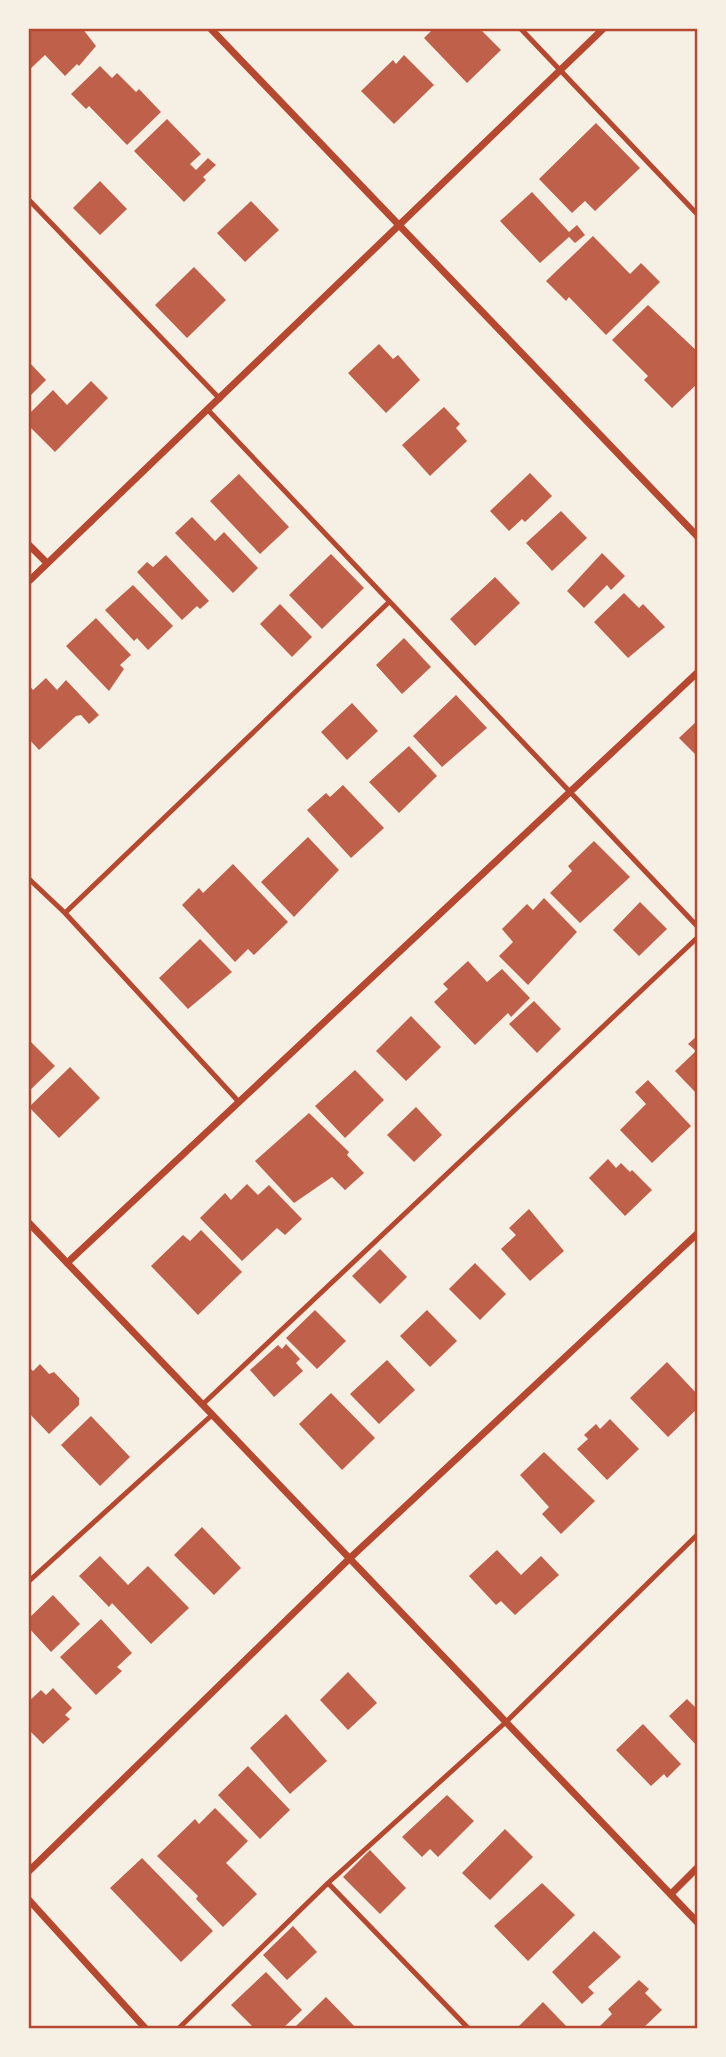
<svg xmlns="http://www.w3.org/2000/svg" width="726" height="2057" viewBox="0 0 726 2057" font-family="'Roboto Condensed',sans-serif">
	<style>
		.building { fill: #bf614a }
		.lines { fill: none; stroke-linecap: round; stroke-linejoin: round }
		.service { stroke: #b5482f; stroke-width: 5 }
		.minor { stroke: #b5482f; stroke-width: 7 }
		.neatline { fill: none; stroke: #b5482f; stroke-width: 2.5 }
	</style>
	<rect width="100%" height="100%" fill="#f6efe4"/>
	<path class="building" d="M28,28h54l14,18 -17,20 -2,-2 -12,12 -20,-21 -17,16z
		M434,28h45l22,22 -34,33 -43,-45z
		M404,55l30,30 -40,39 -33,-33 32,-31 3,4z
		M100,66l12,12 5,-5 19,19 3,-3 22,23 -34,33 -38,-39 -3,3 -15,-15z
		M167,119l34,35 -11,10 6,6 12,-12 8,7 -13,12 3,3 -22,22 -50,-51z
		M596,123l44,45 -45,43 -10,-10 -13,12 -33,-34z
		M100,181l27,28 -27,26 -27,-27z
		M532,192l37,40 8,-7 8,10 -10,8 -6,-6 -29,26 -40,-42z
		M251,201l28,29 -34,32 -28,-29z
		M593,236l37,38 11,-11 19,19 -54,53 -37,-38 -3,4 -20,-20z
		M194,267l32,33 -39,38 -32,-33z
		M648,305l50,47v31l-26,25 -28,-28 4,-4 -36,-36z
		M379,344l14,15 5,-4 22,25 -34,33 -38,-40z
		M28,361l18,19 -18,18z
		M91,381l17,17 -53,54 -27,-27v-10l25,-25 14,15z
		M444,407l16,17 -4,4 11,13 -37,35 -28,-31z
		M530,473l22,23 -27,26 -3,-3 -13,12 -19,-20z
		M239,474l50,53 -29,27 -50,-53z
		M561,511l26,27 -35,33 -26,-28z
		M192,517l23,24 9,-9 34,36 -25,25 -58,-60z
		M602,553l23,23 -14,14 -4,-5 -23,23 -17,-17z
		M331,554l33,34 -42,41 -33,-34z
		M166,555l43,46 -9,8 -3,-3 -15,14 -45,-48 10,-10 6,5z
		M495,577l25,26 -45,43 -25,-27z
		M133,585l40,41 -25,24 -11,-12 -3,3 -29,-31z
		M624,593l15,15 4,-4 22,23 -37,31 -34,-36z
		M280,604l32,33 -20,20 -32,-33z
		M96,618l35,37 -11,10 4,4 -15,22 -43,-45z
		M404,638l27,29 -29,27 -26,-29z
		M46,678l11,12 9,-10 33,35 -10,9 -8,-9 -5,1 -37,34 -11,-12v-54l5,6z
		M456,695l31,33 -45,39 -29,-31z
		M352,703l26,28 -31,29 -26,-28z
		M698,720v37l-19,-19z
		M409,746l28,30 -38,37 -30,-31z
		M343,785l41,43 -33,30 -44,-48 19,-17 4,4z
		M308,837l31,33 -45,47 -33,-35z
		M594,841l36,36 -50,46 -30,-30 22,-22 -4,-5z
		M233,864l55,58 -34,33 -6,-6 -13,13 -53,-57 17,-17 4,5z
		M544,898l33,34 -49,53 -29,-29 14,-14 -11,-13 25,-25 6,6z
		M640,902l27,27 -28,27 -26,-26z
		M200,939l32,33 -44,37 -29,-31z
		M468,961l19,21 15,-13 28,29 -19,19 -3,-4 -33,32 -41,-43 14,-13 -5,-5z
		M534,1001l27,28 -24,24 -28,-29z
		M411,1016l30,31 -35,34 -30,-30z
		M698,1035v60l-23,-24 21,-20 -8,-7z
		M28,1039l27,27 -27,26z
		M70,1067l30,31 -41,40 -30,-31z
		M355,1070l29,30 -39,38 -30,-32z
		M648,1080l43,46 -39,37 -32,-33 26,-26 -11,-12z
		M416,1107l26,28 -28,27 -27,-27z
		M309,1113l40,39 -2,3 17,18 -19,17 -13,-13 -38,26 -39,-42z
		M608,1159l8,9 5,-5 9,9 2,-2 20,20 -27,26 -36,-38z
		M247,1184l11,11 11,-10 33,34 -17,16 -8,-7 -35,33 -42,-43 25,-25 6,7z
		M529,1209l35,42 -34,30 -29,-32 15,-14 -7,-7z
		M201,1230l41,42 -44,43 -47,-49 32,-31 7,6z
		M380,1249l27,28 -27,27 -28,-28z
		M475,1263l31,31 -26,26 -31,-31z
		M315,1310l31,31 -29,28 -31,-31z
		M427,1310l30,31 -27,26 -30,-31z
		M286,1344l14,15 -4,4 7,8 -29,26 -24,-27 28,-25 4,4z
		M387,1360l28,30 -36,34 -29,-30z
		M667,1362l31,33v13l-30,29 -38,-39z
		M40,1364l9,10 5,-2 25,26v7l-30,29 -21,-22v-46l5,5z
		M331,1393l44,45 -33,32 -43,-46z
		M91,1416l39,41 -30,29 -39,-41z
		M610,1419l29,30 -32,31 -30,-31 11,-10 -4,-4 12,-11 4,5z
		M544,1452l51,49 -34,33 -19,-20 7,-7 -29,-32z
		M202,1527l39,41 -27,27 -40,-40z
		M497,1550l24,25 20,-19 18,19 -44,40 -14,-14 -5,4 -27,-29z
		M100,1556l28,29 20,-19 41,42 -38,36 -39,-41 -3,4 -30,-31z
		M53,1595l27,29 -29,28 -23,-25v-8z
		M101,1619l31,34 -15,14 5,4 -26,24 -36,-38z
		M348,1672l29,31 -29,27 -28,-30z
		M53,1688l19,20 -7,7 5,4 -27,25 -15,-15v-27l13,-12 5,5z
		M687,1699l11,11v37l-29,-31z
		M286,1714l41,47 -37,33 -40,-46z
		M643,1724l38,40 -14,14 -3,-4 -13,12 -35,-36z
		M248,1766l42,44 -30,29 -42,-44z
		M447,1795l27,26 -36,36 -8,-8 -8,8 -20,-20z
		M215,1808l33,33 -22,22 31,31 -34,33 -27,-28 2,-3 -41,-40 38,-37 4,5z
		M505,1829l28,28 -43,43 -28,-27z
		M370,1850l36,38 -26,26 -37,-37z
		M142,1858l71,73 -32,31 -71,-74z
		M542,1883l33,32 -47,46 -34,-35z
		M293,1926l24,26 -30,28 -24,-25z
		M594,1931l27,26 -33,30 6,6 -12,11 -30,-32z
		M266,1972l36,38 -20,19h-27l-24,-24z
		M639,1980l10,9 -4,4 17,17 -20,19h-39l-3,-3 12,-12 -4,-5z
		M326,1997l31,32h-64z
		M543,2002l24,25 -3,2h-48z"/>
	<g class="lines">
		<path class="service" d="M520,28l178,187
			M28,199l192,200
			M208,410l490,517
			M28,878l37,35 174,189
			M65,913l323,-310
			M202,1405l496,-468
			M28,1582l184,-167
			M328,1883l141,146
			M178,2029l150,-146 179,-162 191,-187"/>
		<path class="minor" d="M210,28l488,509
			M28,544l19,19
			M28,582l576,-554
			M28,1222l670,701
			M67,1263l631,-591
			M28,1872l321,-313 349,-326
			M671,1894l27,-27
			M28,1899l118,130"/>
	</g>
	<rect width="726" height="2057" fill="none" stroke="#f6efe4" stroke-width="60"/>
	<rect x="30" y="30" width="666" height="1997" class="neatline"/>
</svg>
